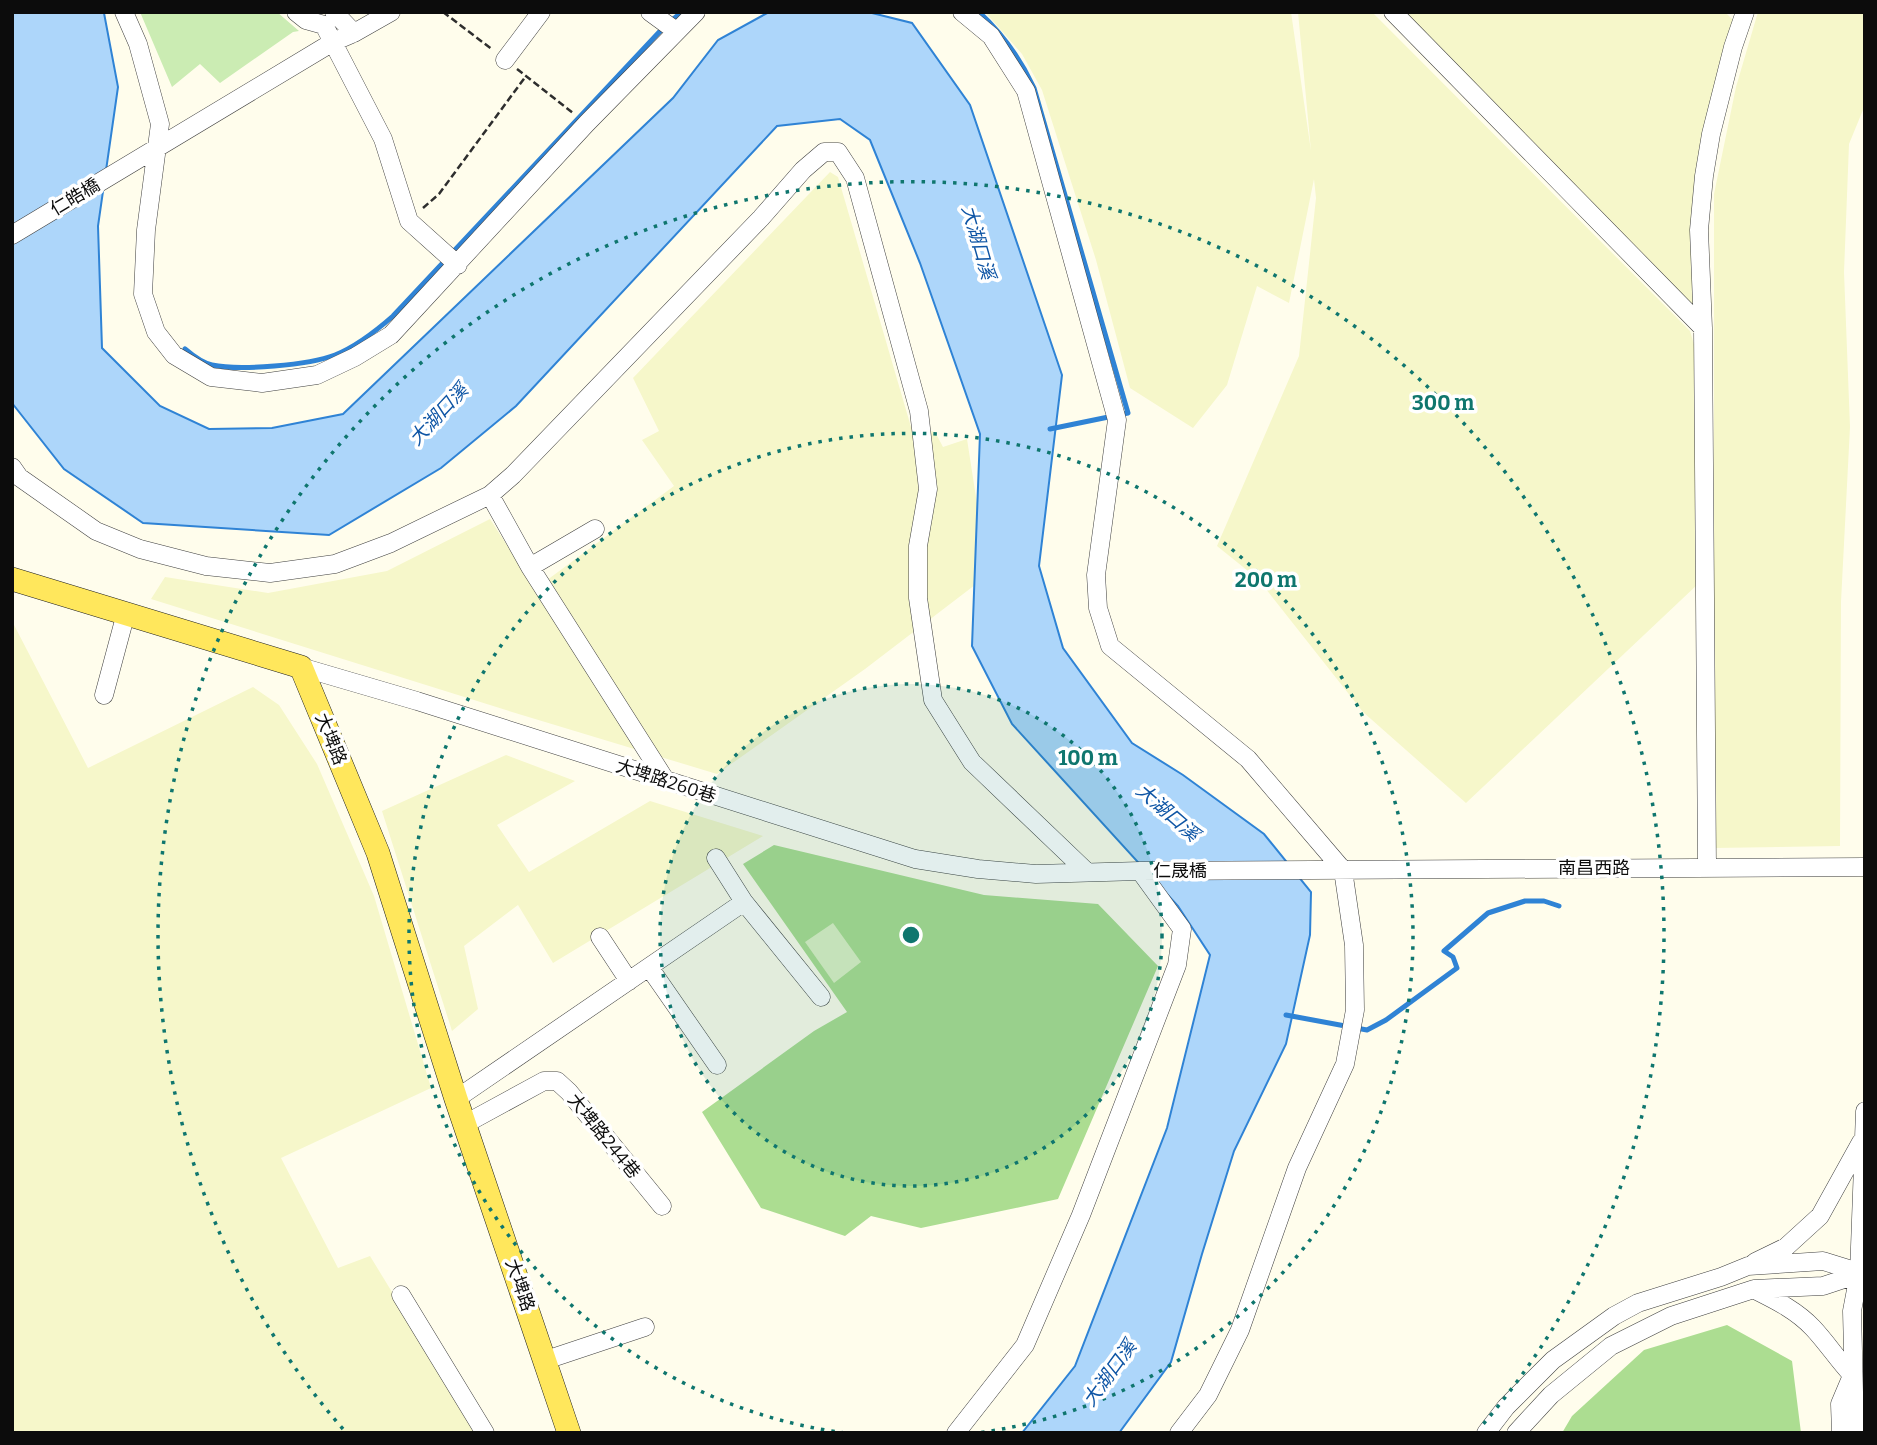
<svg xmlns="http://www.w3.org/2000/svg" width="1877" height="1445" viewBox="0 0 1877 1445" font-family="Bitter,'Noto Sans TC',serif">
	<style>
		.farmland { fill: #f6f7ca }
		.green { fill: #cbecb3 }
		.forest { fill: #acdd91 }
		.pitch { fill: #dff2c5 }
		.water { fill: #add6fa; stroke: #2f83d5; stroke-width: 2 }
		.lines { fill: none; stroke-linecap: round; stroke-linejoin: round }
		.stream { stroke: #2f83d5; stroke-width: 5 }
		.minor-casing { stroke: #3f3f3f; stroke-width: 19 }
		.major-casing { stroke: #1d1d1d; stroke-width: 24 }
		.path { stroke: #2e2e2e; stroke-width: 2.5; stroke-dasharray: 7 3.5; stroke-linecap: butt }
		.minor { stroke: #fff; stroke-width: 18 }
		.major { stroke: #ffe75c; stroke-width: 23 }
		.ring { fill: none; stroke: #0f766e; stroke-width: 3.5; stroke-dasharray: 3.5 7 }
		.labels { text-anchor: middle; stroke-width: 7; stroke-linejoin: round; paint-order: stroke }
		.street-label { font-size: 18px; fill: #0c0c0c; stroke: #fff }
		.water-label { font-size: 19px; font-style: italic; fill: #0e55a5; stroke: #fff }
		.centre { fill: #0f766e; stroke: #fff; stroke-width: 3.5 }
		.ring-label { font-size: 21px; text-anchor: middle; font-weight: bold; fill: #0f766e; stroke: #fff; stroke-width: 7; stroke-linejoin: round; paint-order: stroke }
	</style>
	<rect width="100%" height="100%" fill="#fffdec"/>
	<path class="farmland" d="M985,12h306l20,139 -13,-139h74l318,319 5,17 3,236 -232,219 -103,-91 -105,-133 -41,-33 82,-190 17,-158 -2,-19 -25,124 -32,-17 -30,99 -34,43 -63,-40 -34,-128 -54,-170 -20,-36z
		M1404,12h321l9,9 -37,141 -2,149z
		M1758,12h107v93l-16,39 -5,128 6,155 -9,175 -1,244 -126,2v-654l22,-107z
		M830,172l8,5 73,250 24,5 8,15 24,-8 21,136 -123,94 -148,105 -205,-62 -361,-113 14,-22 103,16 119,-22 103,-52 45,70 139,-103 -32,-46 17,-9 -26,-53z
		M12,621l76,147 165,-81 26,18 38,59 57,132 57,192 -150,70 57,110 32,-12 108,177h-466z
		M506,755l69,26 -78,44 32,47 121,-71 113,35 -210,127 -35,-58 -54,41 14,63 -26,22 -70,-220z"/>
	<path class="green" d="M140,12h137l22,19 -6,1 -73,51 -20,-19 -28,23z"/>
	<path class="forest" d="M774,845l210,50 114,9 60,62 -100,233 -137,29 -50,-12 -26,20 -84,-28 -59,-96 112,-81 33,-19 -104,-148z
		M1727,1325l65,36 9,72h-239l10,-17 72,-66z"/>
	<path class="pitch" d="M833,923l28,39 -27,21 -29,-41z"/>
	<path class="water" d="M12,12l92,1 14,74 -20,139 4,122 58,58 49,23 63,-1 71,-14 330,-316 45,-58 51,-28h99l44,11 58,82 92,270 -23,191 24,82 69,95 51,32 81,59 47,58 -1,43 -24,109 -52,107 -32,103 -31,108 -52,71h-97l53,-67 92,-238 43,-173 -32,-49 -166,-182 -40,-78 8,-212 -60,-171 -50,-123 -30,-21 -63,7 -261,280 -75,62 -112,67 -186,-12 -79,-54 -52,-66z"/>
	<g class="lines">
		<path class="stream" d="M979,12c24,22 42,48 55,76l94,325 -78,16
			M671,21l11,-9
			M185,349c7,6 17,14 27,16 28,6 97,0 123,-10 22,-9 41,-24 58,-39l270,-288
			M1286,1015l81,15 19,-10 71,-52 -4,-11 -9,-6 44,-38 37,-12h19l15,5"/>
		<defs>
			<path id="minor" d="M124,12l14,32 22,80 -14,106 -3,64 13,38 18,23 37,22 51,6 55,-8 38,-18 36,-22 196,-212 109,-111
				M296,12l10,8 18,5 59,114 26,82 49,44
				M334,12l20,21
				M650,12l26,19
				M962,12l29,24 35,55 91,329 -21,155 2,33 12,38 138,113 95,111 11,75 1,65 -10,54 -48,104 -57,162 -32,65 -29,38
				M1393,12l310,316
				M505,60l36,-48
				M12,235l321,-193 21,-9 37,-21
				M12,467l7,10 77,54 44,18 66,17 64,7 65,-9 56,-21 99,-48 23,-20 248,-257 42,-48 21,-18h14l17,26 64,233 9,78 -10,57v52l15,102 39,62 115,110
				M490,495l40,72 136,214
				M530,567l65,-38
				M301,667l116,34 498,158 63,10 58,5 104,-3 725,-4
				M104,695l22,-82
				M716,858l28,44
				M1707,867l-4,-539 -4,-98 5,-54 7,-42 22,-87 12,-35
				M600,937l29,44
				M649,967l68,98
				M456,1099l288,-197 77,95
				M465,1124l79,-43h13l12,11 93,114
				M1755,1262l31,-15 34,-31 41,-74
				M1757,1291c20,10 40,20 56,37 14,15 25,32 39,47
				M401,1295l84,138
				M546,1360l99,-33
				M956,1433l69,-88 56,-130 96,-250 5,-36 -42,-58
				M1486,1433l20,-26 47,-47 61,-44 24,-13 83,-26 27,-11 75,-5 42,13
				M1516,1433l35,-38 60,-49 60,-30 83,-27 69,-3 36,-12
				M1841,1433l-1,-29 11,-26
				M1855,1433l-3,-122 7,-37 6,-163"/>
			<path id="major" d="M12,579l289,88 77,186 78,246 113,334"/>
		</defs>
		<use href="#minor" class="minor-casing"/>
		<use href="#major" class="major-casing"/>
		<path class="path" d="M443,12l50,38
			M517,69l56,44
			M423,208l16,-14 87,-118"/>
		<use href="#minor" class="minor"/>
		<use href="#major" class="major"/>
	</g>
	<circle cx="911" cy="935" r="251" fill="#0f766e" fill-opacity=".12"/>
	<g class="ring">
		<circle cx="911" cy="935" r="251"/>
		<path d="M845 1433A502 502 0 1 1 977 1433"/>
		<path d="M343 1429A753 753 0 1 1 1479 1429"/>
	</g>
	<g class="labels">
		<g class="street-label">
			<text transform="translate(75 197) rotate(-31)" y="6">仁皓橋</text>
			<text transform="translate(331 739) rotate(68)" y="6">大埤路</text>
			<text transform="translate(666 781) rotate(18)" y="6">大埤路260巷</text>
			<text x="1594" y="874">南昌西路</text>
			<text x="1180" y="877">仁晟橋</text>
			<text transform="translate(604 1136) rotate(51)" y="6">大埤路244巷</text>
			<text transform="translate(520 1285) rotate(71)" y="6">大埤路</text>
		</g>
		<g class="water-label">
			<text transform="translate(979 242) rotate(74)" y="7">大湖口溪</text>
			<text transform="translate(438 414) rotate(-47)" y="7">大湖口溪</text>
			<text transform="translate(1168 812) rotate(41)" y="7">大湖口溪</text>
			<text transform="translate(1109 1373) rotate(-54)" y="7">大湖口溪</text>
		</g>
	</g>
	<circle cx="911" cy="935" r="10" class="centre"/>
	<g class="ring-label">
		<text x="1443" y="410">300 m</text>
		<text x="1266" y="587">200 m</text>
		<text x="1088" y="765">100 m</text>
	</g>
	<rect width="1877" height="1445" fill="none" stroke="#0c0c0c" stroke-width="28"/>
</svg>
